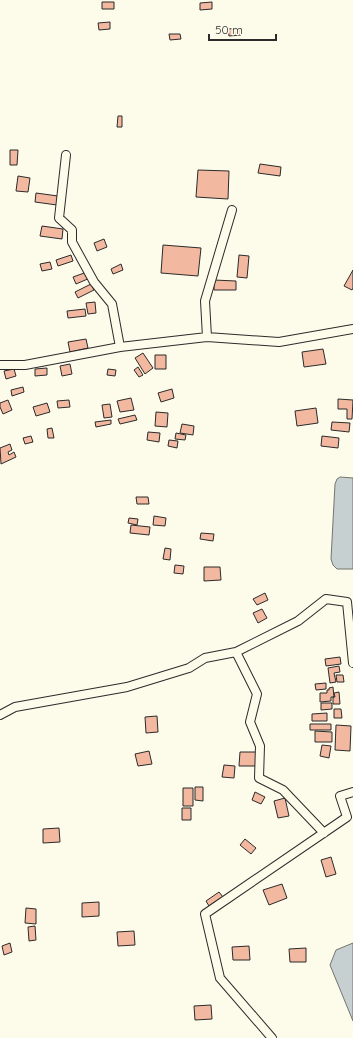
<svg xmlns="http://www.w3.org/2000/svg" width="353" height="1038" viewBox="0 0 353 1038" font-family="Quicksand,sans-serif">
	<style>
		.water { fill: #c7d0d0; stroke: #74746e }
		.building { fill: #f2b8a0; stroke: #2b2b2b }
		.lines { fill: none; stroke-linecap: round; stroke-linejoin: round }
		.minor-casing { stroke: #2b2b2b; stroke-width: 10 }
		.minor { stroke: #fdfbea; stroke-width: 8 }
	</style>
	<rect width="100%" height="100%" fill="#fdfbea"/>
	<path class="water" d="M340,477l13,1v91h-16l-4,-4 -2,-6 4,-75 2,-5z
		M353,943v78l-23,-56 6,-15z"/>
	<path class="building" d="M102,2h12v7h-12z
		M212,2v7l-12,1v-7z
		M110,22v7l-11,1 -1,-7z
		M240,28l1,7 -12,1 -1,-7z
		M169,34h11l1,5 -11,1z
		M118,116h4v11h-5z
		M10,150h8l-1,15h-7z
		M260,164l21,3 -1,9 -22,-3z
		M198,170l31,1 -1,28 -32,-2z
		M18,176l12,2 -2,14 -12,-1z
		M36,193l22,3 -1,9 -22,-3z
		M42,226l21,3 -1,10 -22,-3z
		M104,239l3,8 -10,4 -3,-8z
		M163,245l38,3 -3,28 -37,-3z
		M71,255l2,6 -15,5 -2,-6z
		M239,255l10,1 -2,22 -10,-1z
		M50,262l2,7 -10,2 -2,-7z
		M121,264l2,6 -10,4 -2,-5z
		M353,270v18l-1,2 -8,-4z
		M87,272l3,6 -14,6 -3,-7z
		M214,280l22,1v9h-22z
		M91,284l3,6 -16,8 -3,-6z
		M95,302l1,11 -8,1 -2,-11z
		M85,309l1,7 -18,2 -1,-7z
		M86,339l2,9 -18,4 -2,-10z
		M323,349l3,15 -22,3 -2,-15z
		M143,353l10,15 -8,6 -10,-16z
		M155,355h11v14h-11z
		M70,364l2,10 -10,2 -2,-10z
		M138,367l5,8 -4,2 -5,-7z
		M47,368v7l-12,1v-7z
		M14,369l2,7 -10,3 -2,-8z
		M108,369l8,1 -1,6 -8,-1z
		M23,387l1,5 -12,4 -1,-6z
		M172,389l2,9 -13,4 -3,-9z
		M131,398l3,12 -14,2 -3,-11z
		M338,399l15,1 -1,19h-5v-10h-9z
		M8,400l4,10 -9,4 -3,-7v-4z
		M69,400l1,7 -12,1 -1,-7z
		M47,403l3,9 -14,4 -3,-9z
		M110,404l2,13 -8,1 -2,-13z
		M316,408l2,15 -21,3 -2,-15z
		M156,412l12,1 -1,14 -12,-1z
		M135,415l2,5 -17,4 -2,-5z
		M111,420v4l-15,3 -1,-5z
		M332,422l18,1 -1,9 -18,-2z
		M182,424l12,2 -1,9 -13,-2z
		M52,428l2,10h-6l-1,-9z
		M148,432l12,1 -1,9 -12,-2z
		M176,433l10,2 -1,5 -10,-1z
		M31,436l2,6 -8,2 -2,-6z
		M322,436l17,2 -1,10 -17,-2z
		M169,440l9,1 -1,7 -9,-2z
		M10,444l2,6 -4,2 1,3 5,-3 2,5 -15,7 -1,-16z
		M136,497h12l1,7h-12z
		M154,516l12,2 -1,8 -12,-1z
		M129,518l9,1 -1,6 -9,-2z
		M131,525l19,2 -1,8 -19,-2z
		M201,533l13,1 -1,7 -13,-2z
		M165,548l6,1 -1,11 -7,-1z
		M175,565l9,1 -1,8 -9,-1z
		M204,567h16l1,13 -17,1z
		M265,593l3,7 -11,5 -4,-6z
		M262,609l5,9 -9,5 -5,-10z
		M340,657l1,7 -15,2 -1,-7z
		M339,666l1,6 -6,1 2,9 -6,1 -2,-15z
		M336,675h7l1,7h-7z
		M326,683v6l-10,1 -1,-6z
		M333,687l1,10h-3v4l-11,1v-9h7v-3h2v-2z
		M339,692l1,12h-7v-7h2l-1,-4z
		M321,703h11v6l-11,1z
		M334,709h7l1,9h-8z
		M327,713v8h-15v-7z
		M157,716l1,16 -12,1 -1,-16z
		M310,724h21v6h-21z
		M336,725l15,1 -1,25 -15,-1z
		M315,731l17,1v10h-17z
		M322,745l9,1 -2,12 -9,-2z
		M149,751l3,13 -14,2 -3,-12z
		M240,752h17l-1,14h-17z
		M224,765l11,1 -1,12 -12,-1z
		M195,787h8v14l-8,-1z
		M183,788h10v18h-10z
		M255,792l10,5 -4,7 -9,-4z
		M285,798l4,18 -11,2 -4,-17z
		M182,808h9v12h-9z
		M59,828l1,14 -17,1v-14z
		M245,839l11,9 -5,6 -11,-9z
		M331,857l5,17 -10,3 -5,-17z
		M282,884l5,14 -18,7 -6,-15z
		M219,892l4,5 -14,9 -3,-5z
		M99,902v14l-17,1v-14z
		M26,908l10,1v15l-11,-1z
		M35,926l1,14 -7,1 -1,-14z
		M134,931l1,14 -17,1 -1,-14z
		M10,943l2,9 -8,3 -2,-9z
		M249,946l1,14h-17l-1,-13z
		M306,948v14h-16l-1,-13z
		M211,1005l1,14 -17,1 -1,-14z"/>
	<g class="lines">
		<defs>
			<path id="minor" d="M66,155l-7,63 13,12v12l22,40 18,22 8,43
				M207,337l-2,-36 27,-91
				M0,365h25l95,-18 87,-10 72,5 74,-13
				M236,652l21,42 -7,28 10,24 -1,32 24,12 41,43
				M0,715l15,-8 112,-20 62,-19 16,-10 31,-6 62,-31 28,-22 21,3 6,61
				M272,1038l-52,-60 -15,-64 142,-97 -7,-21 13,-4"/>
		</defs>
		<use href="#minor" class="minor-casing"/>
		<use href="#minor" class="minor"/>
	</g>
	<path d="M209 34v6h67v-6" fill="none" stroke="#2b2b2b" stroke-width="2"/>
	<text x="215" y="34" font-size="12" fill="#2b2b2b" stroke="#fdfbea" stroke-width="3" paint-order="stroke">50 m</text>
</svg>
